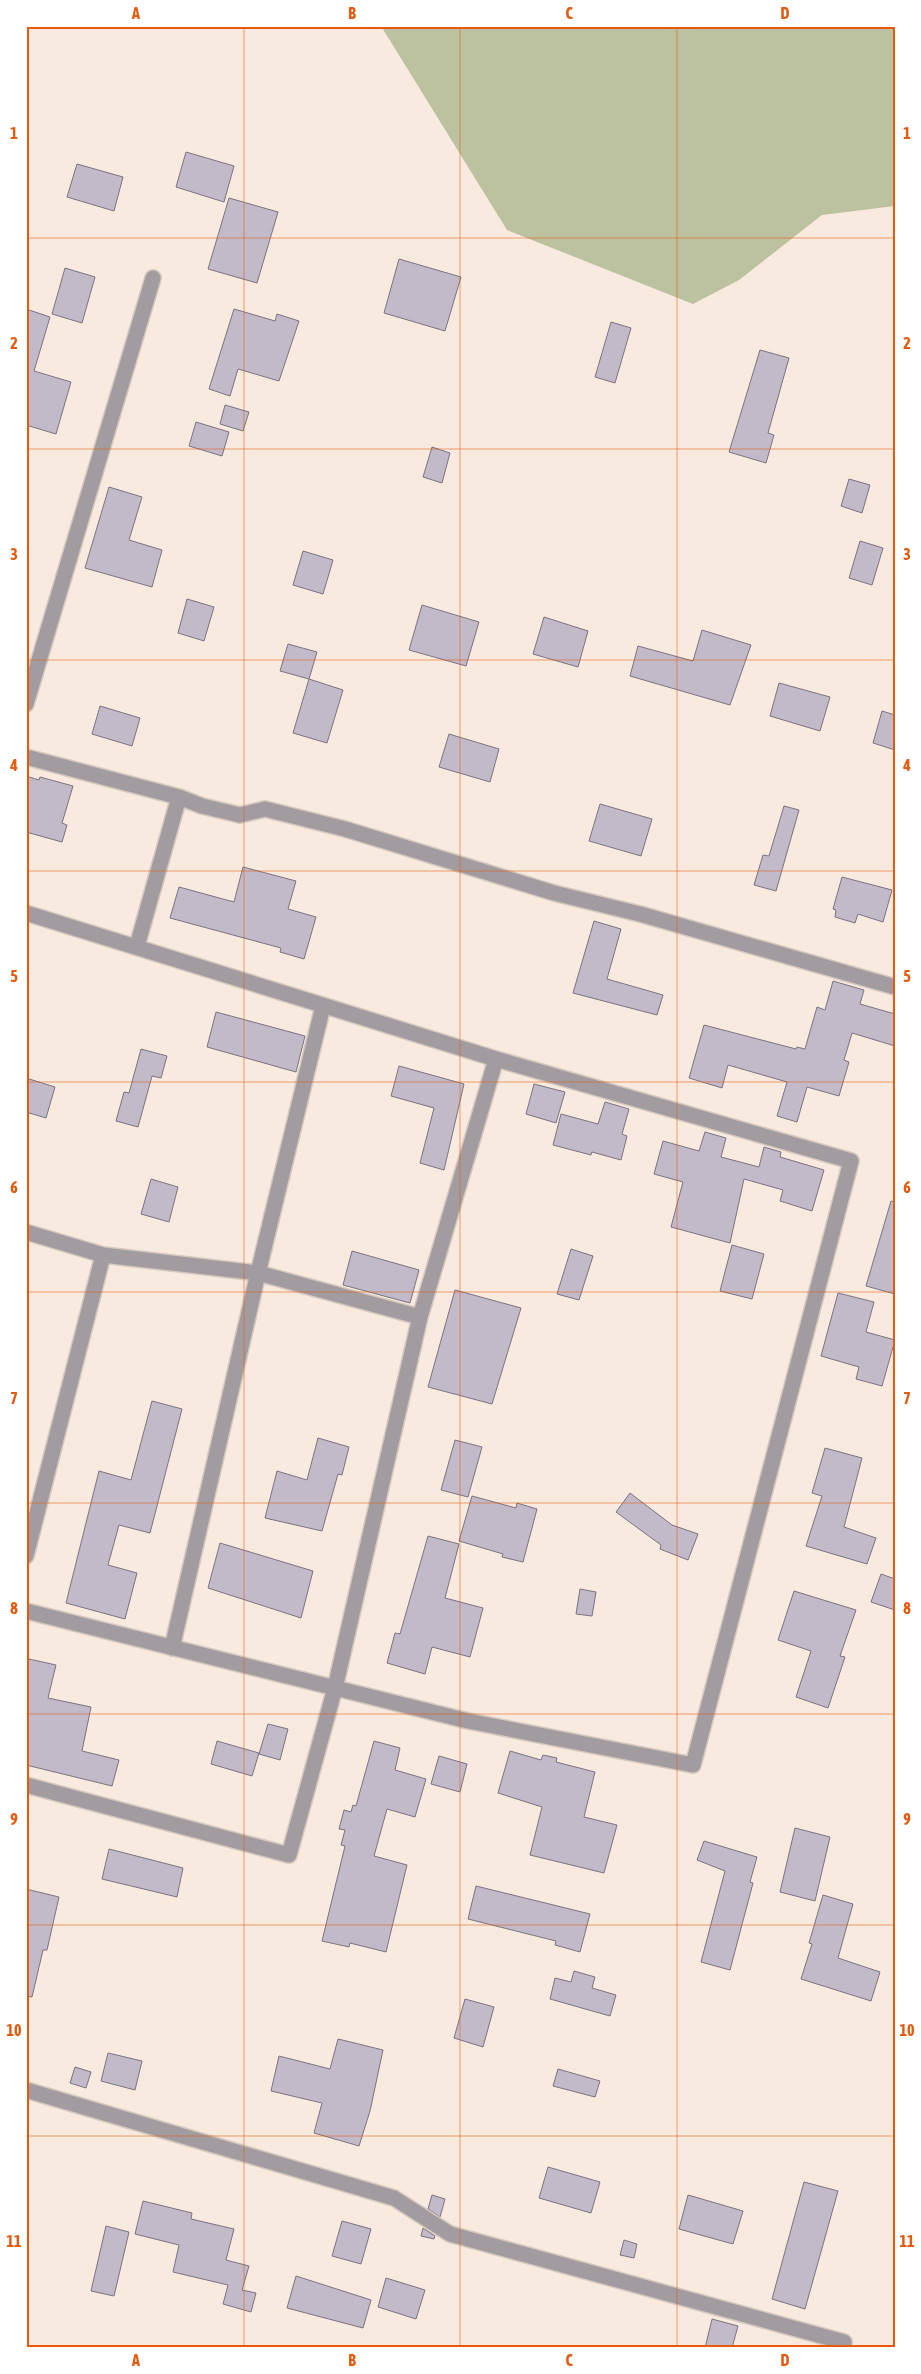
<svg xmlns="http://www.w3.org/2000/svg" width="921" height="2374" viewBox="0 0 921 2374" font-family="'Asap Condensed',sans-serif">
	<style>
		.forest { fill: #bcc1a0 }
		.building { fill: #c2bac9; stroke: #7a7381 }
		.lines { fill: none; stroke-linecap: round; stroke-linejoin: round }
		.street-casing { stroke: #d5c8be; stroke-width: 18 }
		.street { stroke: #a29ca1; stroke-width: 15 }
		.grid { fill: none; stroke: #e8590c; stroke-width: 1; stroke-opacity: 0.55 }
		.neatline { fill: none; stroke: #e8590c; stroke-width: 2 }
		.grid-label { font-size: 16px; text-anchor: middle; font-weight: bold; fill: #e8590c }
	</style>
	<rect width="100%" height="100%" fill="#f8eade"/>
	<path class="forest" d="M381,26h514v180l-73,9 -83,65 -46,24 -186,-74z"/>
	<path class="building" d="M186,152l48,14 -10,36 -48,-15z
		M77,164l46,13 -9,34 -47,-14z
		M229,198l49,14 -21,71 -49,-14z
		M399,259l62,18 -16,54 -61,-18z
		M65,268l30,9 -13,46 -30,-9z
		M26,309l24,8 -16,54 37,11 -15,52 -30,-9z
		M234,309l41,12 2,-7 22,7 -20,60 -41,-12 -8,27 -21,-7z
		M611,322l20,6 -16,55 -20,-6z
		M760,350l29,8 -21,75 6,2 -8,28 -37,-11z
		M225,405l24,7 -6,19 -23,-7z
		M196,422l33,10 -7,24 -33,-10z
		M432,447l18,6 -8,30 -19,-6z
		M849,479l21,6 -8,28 -21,-7z
		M109,487l33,10 -13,43 33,10 -10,37 -67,-19z
		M860,541l23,7 -11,37 -23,-7z
		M303,551l30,9 -10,34 -30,-9z
		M187,599l27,8 -10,34 -26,-8z
		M422,605l57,17 -13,44 -57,-16z
		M544,617l44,14 -10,36 -45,-13z
		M702,630l49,15 -21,60 -100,-29 8,-30 55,15z
		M288,644l29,8 -8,27 -29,-8z
		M309,679l34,11 -16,53 -34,-10z
		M779,683l51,14 -10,34 -50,-15z
		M100,706l40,12 -8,28 -40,-12z
		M882,711l13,4v35l-22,-7z
		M449,734l50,15 -9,33 -51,-15z
		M26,776l13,4 1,-3 33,9 -11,37 5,2 -5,17 -36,-10z
		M600,804l52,15 -11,37 -52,-15z
		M784,806l15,4 -23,81 -22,-6 9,-30 6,1z
		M243,867l53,14 -8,28 28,8 -12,42 -24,-7 1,-4 -111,-30 9,-31 55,15z
		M842,877l50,13 -9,32 -25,-8 -3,9 -20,-6 1,-7 -3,-1z
		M594,921l27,8 -14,50 56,16 -6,20 -84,-22z
		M833,981l31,9 -4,14 35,10v32l-43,-13 -8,27 5,2 -10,34 -32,-9 -10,35 -20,-6 10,-34 -59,-17 -6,23 -33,-10 15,-53 92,24 1,-2 8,2 12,-42 8,3z
		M216,1012l89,24 -9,36 -89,-25z
		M141,1049l26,7 -6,22 -9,-2 -14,51 -22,-6 8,-29 5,1z
		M399,1066l65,18 -20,86 -24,-7 14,-55 -43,-12z
		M26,1078l29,9 -9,31 -20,-6z
		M534,1084l31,8 -9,31 -30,-9z
		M605,1102l24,7 -7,25 5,2 -6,24 -29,-8 -1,3 -38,-10 8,-31 37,10z
		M705,1132l21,6 -5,19 38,10 5,-20 17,5 -1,5 44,13 -12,41 -32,-10 3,-11 -39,-11 -14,64 -59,-16 12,-45 -29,-8 9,-33 36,10z
		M151,1179l27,8 -9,35 -28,-8z
		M891,1201l4,1v92l-29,-8z
		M732,1245l32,9 -12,45 -32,-8z
		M571,1249l22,7 -14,44 -22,-6z
		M352,1251l67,19 -9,33 -67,-18z
		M455,1290l66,18 -29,96 -64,-17z
		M838,1293l36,9 -8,30 29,8 -13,46 -26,-7 3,-12 -38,-11z
		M152,1401l30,8 -32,124 -31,-8 -11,40 29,8 -12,46 -59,-16 33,-132 32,9z
		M318,1438l31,9 -7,28 -4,-1 -16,57 -57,-13 12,-47 30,9z
		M455,1440l27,7 -14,50 -27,-7z
		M825,1448l37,10 -18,69 32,11 -9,26 -61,-18 16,-50 -10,-3z
		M630,1493l42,32 26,9 -10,26 -28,-11 1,-4 -45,-33z
		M472,1496l44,12 1,-5 20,6 -14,53 -21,-5 1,-3 -44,-13z
		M428,1536l31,8 -14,54 38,10 -13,49 -38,-10 -7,27 -38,-11 8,-30 5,1z
		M220,1543l93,28 -12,47 -93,-30z
		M881,1574l14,5v31l-24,-8z
		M580,1589l16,3 -4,24 -16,-2z
		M794,1591l62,19 -16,46 5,1 -17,51 -32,-11 15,-46 -33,-11z
		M29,1659l27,6 -8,33 43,9 -9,44 37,9 -7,26 -86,-21v-93z
		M268,1724l20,5 -8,31 -21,-6z
		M217,1741l42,12 -7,23 -41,-12z
		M374,1741l26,7 -5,22 31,9 -11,38 -28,-8 -13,47 33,9 -21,87 -36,-9 -1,4 -27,-6 23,-95 -4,-1 4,-15 -6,-1 5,-19 7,2 2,-7 3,1z
		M510,1751l31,9 2,-5 14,3 -1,4 39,10 -11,45 33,8 -13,48 -74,-18 12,-48 -44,-14z
		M439,1756l28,8 -7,28 -29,-8z
		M795,1828l35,9 -15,64 -35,-9z
		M704,1841l53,16 -7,25 3,1 -23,87 -29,-8 24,-91 -28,-11z
		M109,1849l74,19 -6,29 -75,-18z
		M476,1886l114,28 -10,38 -25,-7 1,-4 -88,-22z
		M26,1889l33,8 -12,53h-4l-11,47 -6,-1z
		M823,1895l30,9 -15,54 42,14 -9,29 -70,-22 11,-35 -3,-1z
		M574,1971l21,6 -3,11 24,7 -6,21 -60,-17 5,-21 16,4z
		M465,1999l29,8 -11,40 -29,-9z
		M338,2039l45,11 -13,61 -11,35 -45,-13 8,-30 -51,-12 8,-35 51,13z
		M108,2053l34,8 -7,29 -34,-9z
		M75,2067l16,5 -5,16 -16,-5z
		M558,2069l42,12 -5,16 -42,-11z
		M548,2167l52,15 -9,31 -52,-15z
		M804,2182l34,9 -33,118 -33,-10z
		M432,2195l13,4 -5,18 -12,-8z
		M688,2195l55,16 -10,33 -54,-15z
		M143,2201l49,12 -1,6 43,10 -8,31 23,6 -7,24 14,3 -5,19 -28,-8 5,-19 -55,-13 6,-27 -44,-11z
		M342,2221l29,8 -10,35 -29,-8z
		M106,2226l23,6 -15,64 -23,-5z
		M423,2228l12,8 -1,3 -13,-3z
		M624,2240l13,4 -3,14 -14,-3z
		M296,2276l75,24 -8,28 -76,-20z
		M386,2278l39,12 -9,29 -38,-12z
		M712,2319l26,7 -6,22h-27z"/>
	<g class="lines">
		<defs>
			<path id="street" d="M26,704l127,-426
				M26,757l153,40 23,9 38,9 25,-6 80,20 209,64 86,21 255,73
				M26,913l470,146 355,102 -158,604 -225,-44 -442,-110
				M137,946l42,-149
				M26,1232l77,23 155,18 162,44
				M26,1556l77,-301
				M172,1648l86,-375 65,-267
				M26,1785l263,70 46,-167 85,-371 76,-258
				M26,2090l368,108 56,36 394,108 -2,6"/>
		</defs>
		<use href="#street" class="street-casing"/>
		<use href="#street" class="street"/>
	</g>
	<path class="grid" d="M244,26v2322M460,26v2322M677,26v2322M26,238h869M26,449h869M26,660h869M26,871h869M26,1082h869M26,1292h869M26,1503h869M26,1714h869M26,1925h869M26,2136h869"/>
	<rect width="921" height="2374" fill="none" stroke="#ffffff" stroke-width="55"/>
	<rect x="28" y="28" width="866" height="2318" class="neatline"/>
	<g class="grid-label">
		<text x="136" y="19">A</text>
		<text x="352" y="19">B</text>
		<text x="569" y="19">C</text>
		<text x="785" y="19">D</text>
		<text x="14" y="139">1</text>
		<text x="907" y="139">1</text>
		<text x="14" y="349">2</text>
		<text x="907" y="349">2</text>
		<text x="14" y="560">3</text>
		<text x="907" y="560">3</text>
		<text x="14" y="771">4</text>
		<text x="907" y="771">4</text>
		<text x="14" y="982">5</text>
		<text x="907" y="982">5</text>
		<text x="14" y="1193">6</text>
		<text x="907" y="1193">6</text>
		<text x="14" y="1404">7</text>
		<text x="907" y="1404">7</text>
		<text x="14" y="1614">8</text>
		<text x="907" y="1614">8</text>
		<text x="14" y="1825">9</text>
		<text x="907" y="1825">9</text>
		<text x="14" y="2036">10</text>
		<text x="907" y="2036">10</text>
		<text x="14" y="2247">11</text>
		<text x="907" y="2247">11</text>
		<text x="136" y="2366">A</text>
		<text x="352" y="2366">B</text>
		<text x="569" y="2366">C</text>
		<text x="785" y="2366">D</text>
	</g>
</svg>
